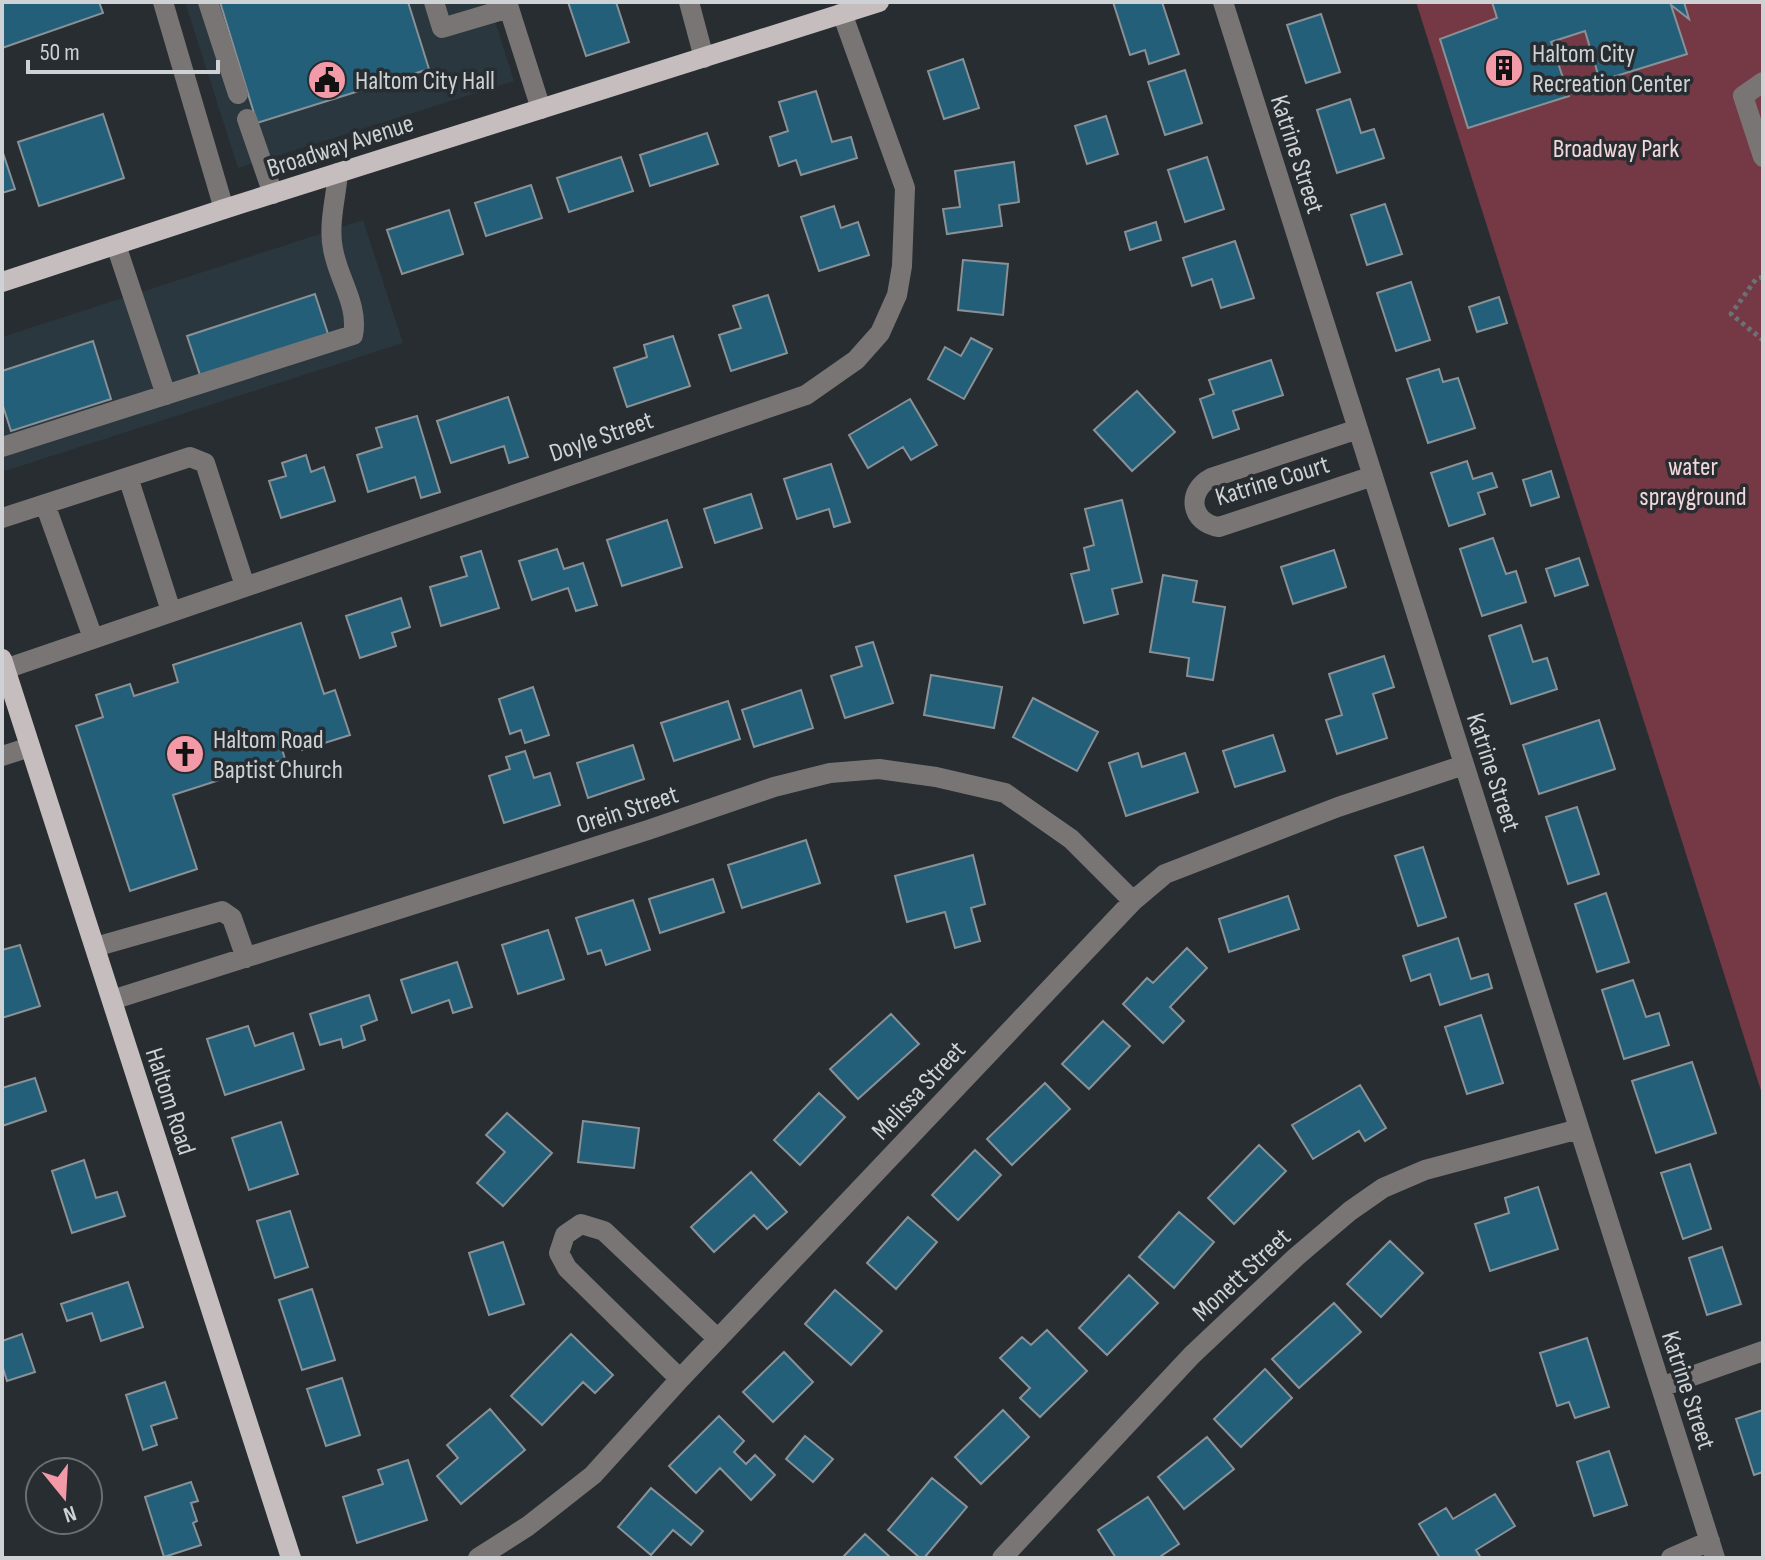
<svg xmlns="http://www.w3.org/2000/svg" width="1765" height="1560" viewBox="0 0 1765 1560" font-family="'Sofia Sans Condensed',sans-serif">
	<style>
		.built { fill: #2a373e }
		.green { fill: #743945 }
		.building { fill: #245f79; stroke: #899196; stroke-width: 2 }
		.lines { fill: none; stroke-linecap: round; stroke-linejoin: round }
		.path { stroke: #6b7174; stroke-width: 5; stroke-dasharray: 4 4; stroke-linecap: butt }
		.minor { stroke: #797575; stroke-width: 20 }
		.major { stroke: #c5bdbe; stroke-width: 20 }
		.labels { text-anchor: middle; stroke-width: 7; stroke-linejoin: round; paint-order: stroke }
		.poi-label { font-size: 26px; fill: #ced2d4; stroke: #272d31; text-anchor: start }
		.street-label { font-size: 26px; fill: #ced2d4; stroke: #272d31 }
		.park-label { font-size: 26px; fill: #f2d7da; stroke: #272d31 }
	</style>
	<rect width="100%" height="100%" fill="#272d31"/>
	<path class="built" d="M185,2h304l25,79 -276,87z
		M363,220l40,123 -398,128 -3,-9v-125z"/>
	<path class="green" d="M1416,2h347v1095z"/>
	<path class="building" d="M2,2h97l4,11 -101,35z
		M220,2h188l21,67 -172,54z
		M568,2h48l13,40 -43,14z
		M1113,2h49l17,52 -30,10 -4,-14 -15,5z
		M1492,2h192l5,17 -18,-14 16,49 -87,27 -15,-50 -34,11 18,54 -101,32 -28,-89 57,-21z
		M1321,14l19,58 -34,11 -19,-58z
		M963,59l16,49 -35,11 -16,-48z
		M1185,70l17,53 -37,12 -17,-53z
		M816,91l16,51 19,-5 6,21 -56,17 -5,-15 -17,6 -9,-29 18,-6 -9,-29z
		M1350,99l11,34 13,-4 10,29 -47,15 -20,-63z
		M103,114l21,64 -85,28 -21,-64z
		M1106,116l12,38 -31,10 -12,-38z
		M707,133l11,31 -68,22 -10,-31z
		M2,150l13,39 -13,4z
		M621,157l12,34 -64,21 -12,-34z
		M1207,157l17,52 -39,13 -17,-52z
		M1014,162l5,40 -20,3 3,21 -55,8 -4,-25 17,-2 -5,-36z
		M531,185l11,33 -56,18 -11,-33z
		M1385,204l17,50 -35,11 -16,-50z
		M834,206l7,22 17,-6 11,33 -50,16 -18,-54z
		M449,210l14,44 -61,20 -15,-44z
		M1156,222l5,18 -31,10 -5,-18z
		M1235,241l19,57 -33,10 -9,-29 -20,7 -9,-28z
		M963,260l45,4 -5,51 -45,-5z
		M1411,282l19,58 -34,11 -19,-58z
		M315,294l15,46 -128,41 -15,-45z
		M768,295l19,58 -56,18 -12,-36 22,-7 -8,-22z
		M1499,297l8,26 -30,9 -8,-25z
		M673,336l17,50 -63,21 -13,-39 33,-11 -3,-12z
		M971,338l21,11 -28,50 -36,-20 17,-32 16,9z
		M93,341l18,58 -100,32 -9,-28v-32z
		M1271,360l12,35 -50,16 6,18 -26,9 -13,-39 14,-5 -5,-14z
		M1439,369l4,13 15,-4 17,50 -47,15 -21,-64z
		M1137,391l38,41 -43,39 -38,-41z
		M508,397l20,60 -19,6 -5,-17 -53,17 -14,-42z
		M910,399l27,46 -26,15 -8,-13 -35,21 -19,-33z
		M417,416l23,76 -19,6 -6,-21 -47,15 -11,-37 25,-8 -6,-19z
		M306,455l5,17 13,-5 11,34 -54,17 -12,-37 17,-5 -4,-13z
		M1467,461l6,18 19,-6 5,14 -19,6 7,21 -36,12 -18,-53z
		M831,464l19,58 -16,5 -5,-18 -32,10 -13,-40z
		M1551,471l8,26 -28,9 -8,-26z
		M751,494l11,34 -47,15 -11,-34z
		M1122,500l20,82 -30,7 6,25 -34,9 -13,-49 18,-4 -5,-22 10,-3 -9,-36z
		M667,520l15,47 -60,19 -15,-46z
		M1493,538l13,36 10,-3 10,31 -44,14 -22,-67z
		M557,549l7,20 19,-6 14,42 -21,6 -8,-23 -36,12 -13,-39z
		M1334,550l12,37 -53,17 -12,-37z
		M481,551l18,57 -58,18 -11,-39 37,-11 -6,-19z
		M1579,558l9,27 -33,11 -9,-27z
		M1163,575l34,6 -4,21 32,5 -12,73 -26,-4 2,-18 -39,-6z
		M401,598l9,29 -18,6 4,13 -36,12 -14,-42z
		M301,623l23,71 11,-4 15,45 -48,15 -2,-7 -18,6 3,10 -112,36 24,74 -67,22 -54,-165 27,-9 -7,-22 34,-11 4,12 44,-14 -5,-17z
		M1521,625l12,37 14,-4 10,31 -46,15 -22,-68z
		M873,642l20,61 -48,15 -14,-42 31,-10 -6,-19z
		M1384,656l10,31 -21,7 14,44 -50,16 -11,-34 16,-5 -13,-41z
		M931,675l71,12 -8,41 -70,-13z
		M533,687l16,48 -24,8 -4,-13 -11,4 -11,-35z
		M801,690l12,38 -59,19 -12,-37z
		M1033,698l65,34 -21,39 -64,-34z
		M728,701l12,38 -66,22 -13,-38z
		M1599,720l16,49 -76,25 -16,-49z
		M1273,735l12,36 -50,16 -12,-36z
		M633,745l11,34 -56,19 -11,-35z
		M525,751l9,27 16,-5 10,32 -56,18 -15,-47 21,-7 -4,-12z
		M1138,753l4,14 43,-14 13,39 -72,24 -17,-53z
		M1577,807l22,67 -31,10 -22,-67z
		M806,840l14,43 -78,25 -14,-43z
		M1423,847l23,70 -28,9 -23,-70z
		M973,855l12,49 -14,4 9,33 -25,7 -10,-36 -38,10 -12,-46z
		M713,879l11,33 -64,21 -11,-34z
		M1606,893l23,69 -32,10 -22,-68z
		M1288,896l11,33 -70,23 -10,-33z
		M633,900l17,50 -44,15 -5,-15 -13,4 -12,-36z
		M548,930l16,49 -46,15 -16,-49z
		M1458,938l13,41 17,-5 4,14 -52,17 -10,-31 -19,7 -8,-25z
		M20,945l20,61 -38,12v-68z
		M1187,948l20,20 -37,39 14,14 -21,22 -40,-39 24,-26 6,5z
		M457,962l15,45 -19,6 -4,-13 -37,13 -11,-33z
		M1633,980l13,37 13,-4 10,32 -45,14 -22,-69z
		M369,995l8,25 -16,6 4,14 -22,8 -2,-9 -21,6 -10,-31z
		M891,1014l28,30 -61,55 -28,-30z
		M1481,1015l22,68 -36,11 -22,-67z
		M1103,1021l27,25 -41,43 -27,-25z
		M248,1026l7,20 38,-13 11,36 -79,26 -18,-56z
		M1692,1062l24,71 -60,20 -24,-72z
		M35,1078l11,33 -44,15v-38z
		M1045,1083l25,26 -58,56 -25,-26z
		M1360,1085l26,43 -21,13 -6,-10 -46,28 -21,-34z
		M819,1093l26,24 -45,48 -26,-25z
		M507,1113l45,40 -49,53 -26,-23 28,-31 -19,-17z
		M583,1121l56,7 -5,40 -56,-6z
		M281,1122l17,52 -49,16 -17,-52z
		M1259,1145l27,26 -52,53 -26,-26z
		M975,1150l26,25 -43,45 -26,-25z
		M84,1160l12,38 21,-6 8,24 -53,17 -20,-62z
		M1690,1164l21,65 -28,10 -22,-66z
		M751,1172l36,40 -20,17 -13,-14 -40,37 -23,-25z
		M1538,1187l20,62 -68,22 -15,-47 34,-11 -4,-15z
		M290,1211l18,56 -33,11 -18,-57z
		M1179,1212l35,30 -40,46 -35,-31z
		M908,1217l29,25 -41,47 -29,-26z
		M1390,1241l33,32 -42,44 -34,-33z
		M503,1242l21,62 -35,11 -20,-62z
		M1722,1247l19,57 -34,11 -18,-57z
		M1129,1275l29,28 -51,52 -28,-27z
		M128,1282l15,45 -42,14 -9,-28 -25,8 -6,-17z
		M312,1289l23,71 -33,10 -23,-70z
		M835,1290l47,41 -31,34 -46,-41z
		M1334,1303l27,29 -62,56 -27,-29z
		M1047,1330l40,41 -47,46 -20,-19 10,-10 -30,-30 22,-21 9,8z
		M22,1334l13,38 -28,9 -5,-16v-24z
		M571,1334l42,41 -18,18 -12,-11 -41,43 -31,-29z
		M1587,1338l22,69 -34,11 -6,-16 -12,4 -17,-53z
		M784,1352l29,30 -40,40 -30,-30z
		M1265,1369l27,29 -51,49 -27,-28z
		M342,1378l18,57 -34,11 -19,-57z
		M165,1382l12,36 -26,8 6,19 -14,5 -17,-55z
		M490,1409l35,41 -64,54 -24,-28 21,-18 -11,-13z
		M1003,1410l26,27 -48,47 -26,-27z
		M1763,1410v62l-9,3 -18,-56z
		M719,1416l25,25 -10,11 12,12 9,-9 20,20 -24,25 -31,-32 -24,25 -27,-27z
		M805,1436l28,23 -20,23 -27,-23z
		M1207,1437l27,32 -50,40 -26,-32z
		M1609,1451l18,54 -33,11 -17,-54z
		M408,1460l19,60 -70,23 -14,-46 40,-13 -5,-14z
		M932,1478l35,29 -43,51h-4l-32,-28z
		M191,1482l7,19 -7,2 6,18 -4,2 8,22 -37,12 -19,-60z
		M651,1488l52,43 -12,14 -18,-15 -22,25 -33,-28z
		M1495,1494l20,32 -39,24 5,8h-41l-21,-34 27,-16 7,11z
		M1148,1497l31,47 -21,14h-42l-18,-28z
		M865,1534l26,24h-49z"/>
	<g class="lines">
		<path class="path" d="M1763,277l-7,2 -25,35 32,26"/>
		<path class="minor" d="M163,2l61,207
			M208,2l30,92
			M434,2l8,26 67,-20
			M507,2l34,107
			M689,2l15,56
			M1223,2l492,1556
			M1763,82l-20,14 20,61
			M247,119l26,75
			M116,245l50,150
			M1358,429l-147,49c-25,13 -21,45 8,49l154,-51
			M2,447l351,-112c6,-30 -15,-56 -20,-86 -5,-24 3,-52 5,-76
			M128,477l43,134
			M45,504l48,134
			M2,518l188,-61 15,6 40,123
			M5,669l801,-274 50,-35 24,-27 17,-38 5,-29 3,-78 -63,-175
			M2,756l28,-9
			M95,947l127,-36 10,7 14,40
			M112,1000l536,-170 126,-43 56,-14 49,-4 57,8 69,16 66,46 62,62
			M680,1379l-113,-111 -8,-15 6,-18 16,-11 23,7 114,108
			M1661,1387l102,-36
			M478,1558l50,-32 65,-51 87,-96 453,-478 32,-27 173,-67 126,-42
			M1002,1558l190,-203 104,-98 54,-46 33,-23 42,-18 154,-41
			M1671,1558l39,-17"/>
		<path class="major" d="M2,282l222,-73 655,-207
			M2,659l289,899"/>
	</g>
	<defs>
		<symbol id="building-disc" viewBox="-11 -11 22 22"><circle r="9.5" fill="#f39aa9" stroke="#272d31"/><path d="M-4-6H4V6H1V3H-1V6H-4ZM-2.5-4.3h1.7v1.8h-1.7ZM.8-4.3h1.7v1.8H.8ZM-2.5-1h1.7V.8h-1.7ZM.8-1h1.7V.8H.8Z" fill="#111"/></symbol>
		<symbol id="civic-disc" viewBox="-11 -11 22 22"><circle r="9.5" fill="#f39aa9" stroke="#272d31"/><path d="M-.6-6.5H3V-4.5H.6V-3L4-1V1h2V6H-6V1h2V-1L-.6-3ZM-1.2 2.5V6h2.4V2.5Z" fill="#111"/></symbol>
		<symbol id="church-disc" viewBox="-11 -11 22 22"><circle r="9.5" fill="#f39aa9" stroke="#272d31"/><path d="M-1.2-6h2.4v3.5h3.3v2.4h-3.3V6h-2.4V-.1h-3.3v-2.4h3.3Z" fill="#111"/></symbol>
	</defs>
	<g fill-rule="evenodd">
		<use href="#building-disc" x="1482" y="46" width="44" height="44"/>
		<use href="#civic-disc" x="305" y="58" width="44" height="44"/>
		<use href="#church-disc" x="163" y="732" width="44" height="44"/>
	</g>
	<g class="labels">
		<g class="poi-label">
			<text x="1532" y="62">Haltom City<tspan x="1532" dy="30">Recreation Center</tspan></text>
			<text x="355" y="89">Haltom City Hall</text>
			<text x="213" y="748">Haltom Road<tspan x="213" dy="30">Baptist Church</tspan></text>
		</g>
		<g class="street-label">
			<text transform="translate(340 145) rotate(-18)" y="9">Broadway Avenue</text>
			<text transform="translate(1298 154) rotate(72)" y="9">Katrine Street</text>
			<text transform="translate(601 436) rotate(-19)" y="9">Doyle Street</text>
			<text transform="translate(1272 480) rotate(-17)" y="9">Katrine Court</text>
			<text transform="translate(1494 772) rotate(72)" y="9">Katrine Street</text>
			<text transform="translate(627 809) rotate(-18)" y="9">Orein Street</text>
			<text transform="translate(918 1090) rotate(-47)" y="9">Melissa Street</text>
			<text transform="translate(171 1101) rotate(72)" y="9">Haltom Road</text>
			<text transform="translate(1241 1274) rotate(-43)" y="9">Monett Street</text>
			<text transform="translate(1689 1390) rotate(72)" y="9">Katrine Street</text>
		</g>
		<g class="park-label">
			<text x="1616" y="157">Broadway Park</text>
			<text x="1693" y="475">water<tspan x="1693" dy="30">sprayground</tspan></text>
		</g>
	</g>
	<rect width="1765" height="1560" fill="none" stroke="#ced2d4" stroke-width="8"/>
	<g transform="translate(64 1496) rotate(162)"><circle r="38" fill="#272d31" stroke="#6a6f72" stroke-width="2"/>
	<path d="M0-6L14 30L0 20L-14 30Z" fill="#f39aa9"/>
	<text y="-12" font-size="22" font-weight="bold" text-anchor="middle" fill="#ced2d4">N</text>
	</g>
	<path d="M28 60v12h190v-12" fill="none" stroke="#ced2d4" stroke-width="4"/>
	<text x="40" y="60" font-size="24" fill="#ced2d4" stroke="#272d31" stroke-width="6" paint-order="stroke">50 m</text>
</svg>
